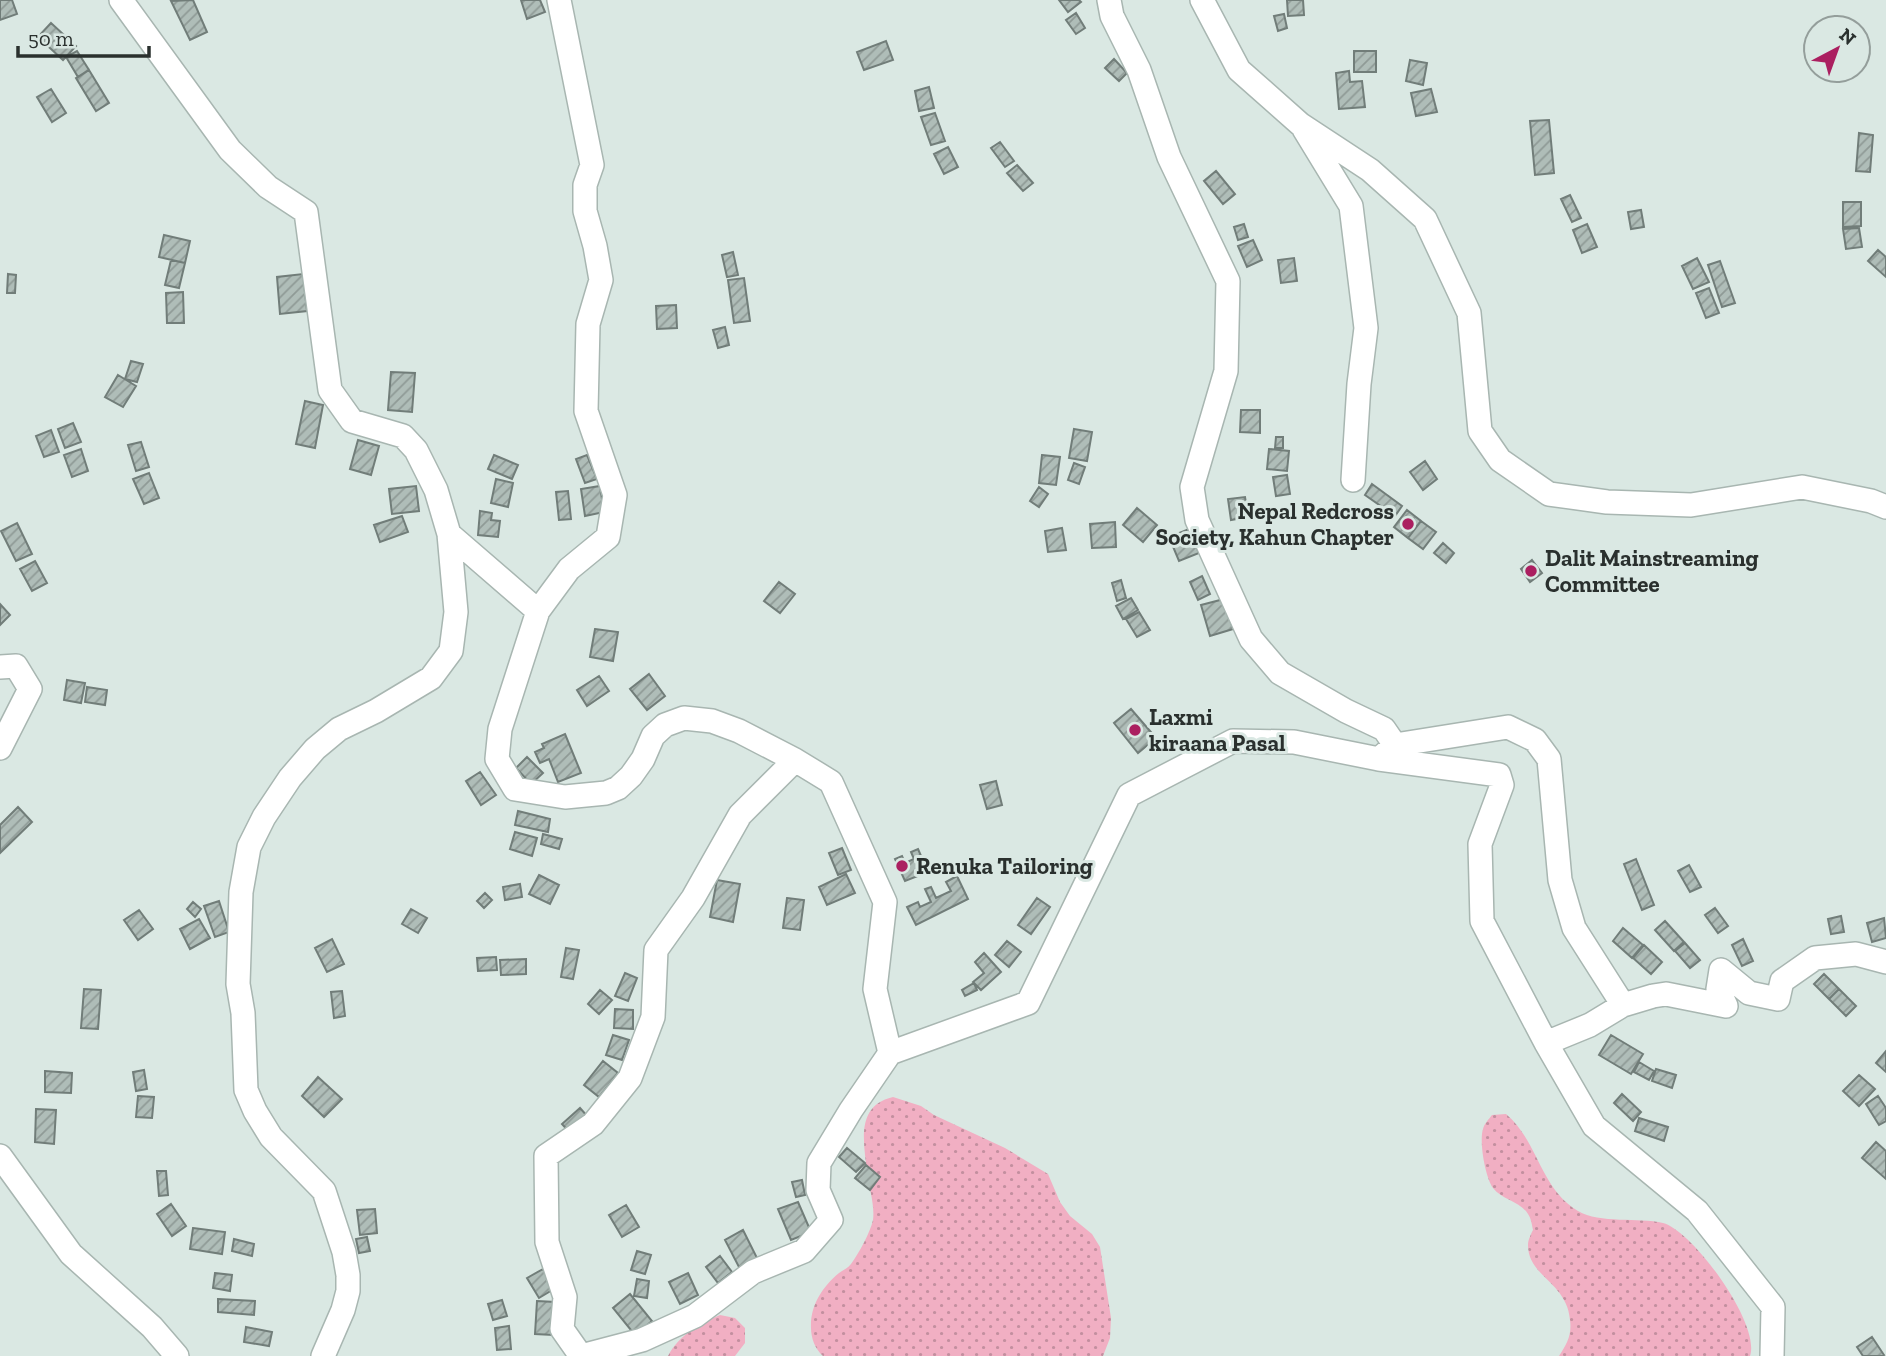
<svg xmlns="http://www.w3.org/2000/svg" width="1886" height="1356" viewBox="0 0 1886 1356" font-family="'Zilla Slab',serif">
	<style>
		.grass { fill: url(#grass-dots) }
		.building { fill: url(#building-hatch); stroke: #717d79; stroke-width: 2 }
		.lines { fill: none; stroke-linecap: round; stroke-linejoin: round }
		.minor-casing { stroke: #a8b6b1; stroke-width: 26 }
		.minor { stroke: #fff; stroke-width: 23 }
		.poi-dot { fill: #ab1f60; stroke: #dae8e3; stroke-width: 2.5 }
		.labels { text-anchor: middle; stroke-width: 6; stroke-linejoin: round; paint-order: stroke }
		.poi-label { font-size: 23px; font-weight: bold; fill: #2a302e; stroke: #dae8e3; text-anchor: start }
	</style>
	<defs>
		<pattern id="grass-dots" width="8" height="8" patternUnits="userSpaceOnUse" patternTransform="scale(1.75)"><rect width="8" height="8" fill="#f1afc3"/><path d="M2 2h.1M6 6h.1" fill="none" stroke="#c38f9f" stroke-width="1.8" stroke-linecap="round"/></pattern>
		<pattern id="building-hatch" width="6" height="6" patternUnits="userSpaceOnUse" patternTransform="scale(1.75)"><rect width="6" height="6" fill="#afbdb8"/><path d="M-1 1l2-2M0 6l6-6M5 7l2-2" fill="none" stroke="#8f9a96"/></pattern>
	</defs>
	<rect width="100%" height="100%" fill="#dae8e3"/>
	<path class="grass" d="M893,1097l28,9 13,9 71,33 43,26 12,28 10,14 22,18 8,13 11,71 -1,20 -7,18h-280c-8,-7 -12,-18 -12,-28 -1,-22 11,-41 28,-55 4,-3 9,-5 12,-9 8,-11 19,-31 22,-44 2,-14 -4,-33 -6,-47 -3,-31 -12,-67 26,-76z
		M1506,1114c33,28 33,73 72,97 22,13 60,6 85,12 30,8 98,101 87,133h-191c8,-12 13,-21 11,-36 -3,-38 -42,-43 -42,-75 0,-5 3,-11 5,-15 -1,-5 -2,-12 -5,-16 -8,-13 -26,-14 -35,-26 -8,-11 -14,-47 -10,-59 1,-5 6,-10 9,-14z
		M720,1315l15,3 10,10v15l-10,13h-67c11,-21 31,-32 52,-41z"/>
	<path class="building" d="M0,0h12l5,14 -17,6z
		M193,0l14,32 -17,8 -19,-39z
		M521,0h19l5,12 -18,7z
		M1059,0h20l2,2 -13,10z
		M1287,0h16l1,15 -16,1z
		M1076,13l9,15 -9,6 -10,-14z
		M1284,14l3,14 -9,3 -4,-15z
		M51,23l25,23 -13,14 -25,-23z
		M886,41l7,19 -29,10 -7,-18z
		M77,51l12,19 -11,7 -12,-20z
		M1354,51h22v21h-22z
		M1114,59l13,14 -8,8 -14,-13z
		M1410,60l17,3 -4,22 -17,-4z
		M89,70l20,33 -13,8 -20,-33z
		M1349,71l1,11 12,-1 3,26 -26,2 -3,-36z
		M929,87l5,21 -15,3 -4,-20z
		M51,89l15,24 -14,9 -15,-25z
		M1431,89l6,23 -21,4 -5,-23z
		M935,113l10,28 -14,4 -10,-28z
		M1549,120l5,53 -19,2 -5,-54z
		M1859,133l14,2 -3,37 -14,-1z
		M1000,142l14,19 -9,6 -14,-19z
		M948,147l10,20 -14,7 -10,-20z
		M1017,165l16,18 -10,8 -16,-18z
		M1216,171l19,23 -12,10 -19,-23z
		M1570,195l11,23 -9,4 -11,-23z
		M1843,202h18v24l-18,1z
		M1641,210l3,17 -13,2 -3,-17z
		M1244,224l4,13 -10,3 -4,-13z
		M1587,224l10,23 -15,6 -9,-23z
		M1859,228l3,19 -16,2 -3,-20z
		M164,235l26,6 -5,22 -26,-6z
		M1253,240l9,20 -15,7 -9,-21z
		M1878,250l8,7v20l-18,-16z
		M733,252l5,23 -11,2 -5,-22z
		M1294,258l3,23 -16,2 -3,-23z
		M1697,258l12,24 -16,7 -11,-23z
		M171,260l14,3 -6,25 -14,-3z
		M1720,261l15,42 -13,4 -14,-42z
		M8,274l8,1 -1,18h-8z
		M303,274l4,37 -27,3 -3,-37z
		M744,278l6,43 -16,2 -6,-43z
		M1709,288l10,25 -13,5 -10,-25z
		M183,292l1,31h-17l-1,-30z
		M676,305l1,23 -20,1 -1,-23z
		M725,327l4,18 -11,3 -5,-18z
		M131,361l12,3 -6,18 -12,-3z
		M391,372l24,1 -3,39 -24,-2z
		M118,375l18,11 -13,21 -18,-10z
		M305,401l18,4 -8,43 -19,-4z
		M1241,410h19v23l-20,-1z
		M73,423l8,19 -16,6 -7,-19z
		M1074,429l18,3 -5,29 -18,-3z
		M51,430l8,22 -15,5 -8,-21z
		M1276,437h7v11h-8z
		M358,440l21,6 -8,29 -21,-6z
		M141,442l8,25 -13,4 -8,-26z
		M81,449l7,22 -16,6 -8,-22z
		M1269,449l20,2 -2,20 -20,-2z
		M494,455l24,10 -6,14 -24,-10z
		M587,455l10,24 -12,4 -9,-24z
		M1042,455l18,2 -4,28 -17,-2z
		M1425,461l12,18 -14,11 -13,-18z
		M1074,463l11,4 -6,17 -11,-4z
		M149,473l10,25 -15,6 -11,-25z
		M1287,475l3,19 -14,2 -3,-19z
		M496,479l17,4 -5,24 -17,-4z
		M1372,484l30,22 -7,10 -30,-21z
		M416,486l3,25 -27,3 -3,-25z
		M600,486l4,26 -19,4 -4,-27z
		M1039,487l9,7 -9,13 -9,-6z
		M568,491l3,28 -12,1 -3,-28z
		M1245,497l3,20 -17,3 -3,-21z
		M1137,508l20,17 -14,17 -20,-17z
		M1407,510l14,11 -13,17 -14,-11z
		M480,511l12,2 -1,7 9,1 -2,16 -20,-2z
		M402,516l6,16 -28,10 -6,-17z
		M1421,521l15,11 -13,17 -15,-11z
		M1115,522l1,25 -24,1 -2,-24z
		M17,523l15,31 -16,7 -15,-30z
		M1062,528l4,22 -18,2 -3,-21z
		M1189,529l10,24 -20,8 -10,-24z
		M1443,543l11,10 -8,10 -12,-10z
		M1532,560l10,13 -12,9 -9,-13z
		M35,561l12,22 -15,8 -12,-22z
		M1202,576l8,18 -12,6 -8,-18z
		M1121,580l5,18 -9,3 -5,-18z
		M779,582l16,12 -15,19 -16,-12z
		M1131,598l7,12 -15,9 -7,-13z
		M1224,599l9,30 -23,7 -9,-31z
		M0,604l10,11 -10,10z
		M1139,612l11,18 -13,7 -11,-18z
		M595,629l23,3 -5,29 -23,-4z
		M649,674l16,22 -18,14 -17,-21z
		M599,676l10,15 -22,15 -10,-16z
		M67,680l18,3 -4,20 -17,-3z
		M87,687l20,3 -2,15 -20,-3z
		M1131,709l25,29 -18,15 -24,-30z
		M565,734l16,39 -23,9 -9,-23 -9,4 -5,-11 9,-4 -2,-4z
		M527,757l16,16 -12,11 -15,-16z
		M480,772l16,23 -15,10 -15,-24z
		M996,781l6,24 -15,4 -7,-24z
		M18,807l14,15 -32,31v-28z
		M518,811l32,8 -2,13 -33,-7z
		M515,832l22,6 -5,18 -22,-7z
		M543,834l19,5 -3,10 -18,-5z
		M842,848l9,22 -13,5 -9,-22z
		M918,849l10,23 -23,9 -10,-22 7,-3 3,7 9,-4 -3,-7z
		M1636,859l18,46 -12,5 -18,-46z
		M1689,865l12,22 -11,5 -12,-21z
		M846,874l9,19 -28,12 -8,-18z
		M539,875l20,10 -9,19 -21,-10z
		M957,876l11,23 -52,26 -9,-18 11,-5 2,5 11,-5 -6,-13 6,-2 5,11 15,-7 -5,-9z
		M717,880l23,4 -7,38 -23,-5z
		M520,884l2,13 -17,3 -2,-13z
		M485,893l7,7 -8,8 -7,-7z
		M787,898l17,2 -4,30 -17,-2z
		M1037,898l13,9 -19,27 -13,-9z
		M219,901l10,31 -14,5 -11,-31z
		M193,902l8,7 -6,8 -8,-8z
		M1715,908l13,18 -10,7 -13,-18z
		M411,909l16,9 -9,15 -16,-9z
		M139,910l14,19 -15,11 -14,-20z
		M1841,916l3,16 -13,2 -3,-15z
		M1884,918l2,20 -14,4 -5,-19z
		M199,919l11,19 -20,11 -10,-20z
		M1665,921l19,21 -10,9 -19,-21z
		M1623,928l20,17 -11,13 -19,-17z
		M332,939l12,25 -17,8 -12,-24z
		M1743,939l10,22 -11,5 -10,-21z
		M1007,941l14,11 -12,15 -14,-12z
		M1685,943l15,17 -10,8 -15,-17z
		M1644,945l18,17 -11,12 -18,-16z
		M566,948l13,2 -6,29 -12,-2z
		M984,953l17,19 -20,18 -8,-8 11,-9 -9,-11z
		M496,957l1,13 -19,1 -1,-13z
		M526,959v15l-25,1 -1,-15z
		M625,973l12,5 -9,23 -13,-5z
		M1824,974l15,15 -10,10 -15,-15z
		M974,983l3,7 -12,6 -3,-6z
		M84,989l17,1 -3,39 -17,-1z
		M1839,989l17,17 -10,10 -17,-17z
		M600,990l12,10 -13,14 -11,-10z
		M342,991l3,25 -11,2 -3,-26z
		M615,1009l18,1v19l-19,-1z
		M613,1035l16,5 -7,20 -16,-5z
		M1611,1035l32,19 -12,20 -32,-19z
		M1886,1051v21l-10,-9z
		M603,1061l15,12 -19,24 -15,-12z
		M1639,1062l15,9 -5,9 -15,-8z
		M1656,1069l20,6 -4,13 -20,-7z
		M144,1070l3,19 -11,2 -3,-19z
		M45,1071l27,2 -1,20 -26,-1z
		M1859,1075l16,14 -16,17 -16,-15z
		M318,1077l24,22 -18,18 -22,-21z
		M1622,1094l19,18 -8,9 -19,-18z
		M138,1096l16,1 -2,21 -16,-1z
		M1878,1096l8,12v13l-7,4 -13,-21z
		M580,1108l8,9 -17,17 -9,-10z
		M36,1109l20,1 -2,34 -19,-2z
		M1639,1118l29,9 -4,14 -29,-10z
		M1876,1142l10,9v28l-24,-21z
		M847,1148l18,15 -9,9 -17,-15z
		M866,1165l14,12 -10,13 -15,-12z
		M157,1171h9l2,24 -9,1z
		M802,1180l3,15 -9,2 -4,-15z
		M798,1202l13,30 -20,8 -13,-31z
		M171,1204l15,22 -14,10 -15,-22z
		M626,1205l13,22 -17,10 -13,-22z
		M375,1209l2,24 -17,2 -3,-25z
		M193,1228l32,4 -3,22 -32,-5z
		M743,1230l15,30 -18,9 -15,-29z
		M367,1237l3,14 -11,2 -3,-14z
		M234,1239l20,5 -2,12 -20,-5z
		M637,1251l14,4 -6,19 -14,-4z
		M720,1256l12,16 -14,11 -12,-16z
		M543,1269l11,20 -15,9 -12,-20z
		M215,1273l17,2 -2,16 -17,-3z
		M688,1273l10,22 -18,9 -11,-22z
		M637,1279l12,2 -2,17 -13,-2z
		M630,1294l22,27 -17,14 -22,-27z
		M218,1299l37,2 -1,14 -36,-3z
		M502,1300l5,16 -14,4 -5,-16z
		M537,1301l18,1 -2,33 -18,-1z
		M509,1326l2,23 -14,1 -2,-22z
		M246,1327l26,5 -3,14 -25,-4z
		M1872,1337l12,18 -2,1h-19l-6,-9z"/>
	<g class="lines">
		<defs>
			<path id="minor" d="M121,0l109,150 38,37 38,25 24,178 22,31 51,15 13,14 20,40 13,44 89,77 -38,118 -3,30 18,30 50,8 41,-4 12,-5 13,-12 12,-17 10,-23 12,-11 19,-7 28,3 27,10 56,29 36,22 54,120 -10,87 15,64 138,-50 101,-208 104,-54 61,1 85,17 16,-14 113,-18 27,13 14,19 11,121 14,48 49,77
				M1109,0l3,16 27,54 30,87 59,124 -2,90 -34,116 5,33 54,119 29,34 66,38 38,18 11,16
				M1202,0l37,70 61,54 70,46 55,49 44,94 11,118 20,29 49,34 58,8 84,3 111,-18 69,14 15,6
				M1304,129l47,77 15,122 -7,56 -6,96
				M538,611l31,-42 39,-32 7,-42 -29,-84 2,-87 13,-44 -6,-34 -10,-35v-26l7,-20 -33,-165
				M0,667l16,-1 14,23 -30,59
				M1379,759l120,16 3,10 -22,59 2,77 64,122 48,83 103,85 76,96 -1,49
				M1546,1043l44,-18 33,-20 30,-9 13,-2 60,12 -8,-17 3,-19 28,23 29,6 4,-18 33,-23 41,-4 30,8
				M0,1156l71,98 81,73 25,29
				M323,1356l20,-46 5,-19v-16l-4,-23 -20,-61 -53,-54 -16,-26 -9,-21 -3,-77 -5,-29 3,-92 8,-45 15,-30 26,-39 25,-29 24,-20 37,-18 55,-33 20,-27 5,-39 -7,-78
				M581,1356l-19,-27 3,-32 -18,-55 -1,-86 47,-32 37,-46 23,-61 3,-67 37,-52 47,-83 55,-55
				M581,1356l61,-16 53,-24 58,-44 51,-21 27,-31 -13,-30 1,-27 32,-53 39,-57"/>
		</defs>
		<use href="#minor" class="minor-casing"/>
		<use href="#minor" class="minor"/>
	</g>
	<g class="poi-dot">
		<circle cx="1408" cy="524" r="7"/>
		<circle cx="1531" cy="571" r="7"/>
		<circle cx="1135" cy="730" r="7"/>
		<circle cx="902" cy="866" r="7"/>
	</g>
	<g class="labels">
		<g class="poi-label">
			<text x="1394" y="519" text-anchor="end">Nepal Redcross<tspan x="1394" dy="26">Society, Kahun Chapter</tspan></text>
			<text x="1545" y="566">Dalit Mainstreaming<tspan x="1545" dy="26">Committee</tspan></text>
			<text x="1149" y="725">Laxmi<tspan x="1149" dy="26">kiraana Pasal</tspan></text>
			<text x="916" y="874">Renuka Tailoring</text>
		</g>
	</g>
	<g transform="translate(1837 49) rotate(41)"><circle r="33" fill="#dae8e3" stroke="#949e9b" stroke-width="2"/>
	<path d="M0-5L12 26L0 18L-12 26Z" fill="#ab1f60"/>
	<text y="-10" font-size="19" font-weight="bold" text-anchor="middle" fill="#2a302e">N</text>
	</g>
	<path d="M18 46v10h131v-10" fill="none" stroke="#2a302e" stroke-width="3.5"/>
	<text x="28" y="46" font-size="21" fill="#2a302e" stroke="#dae8e3" stroke-width="5" paint-order="stroke">50 m</text>
</svg>
